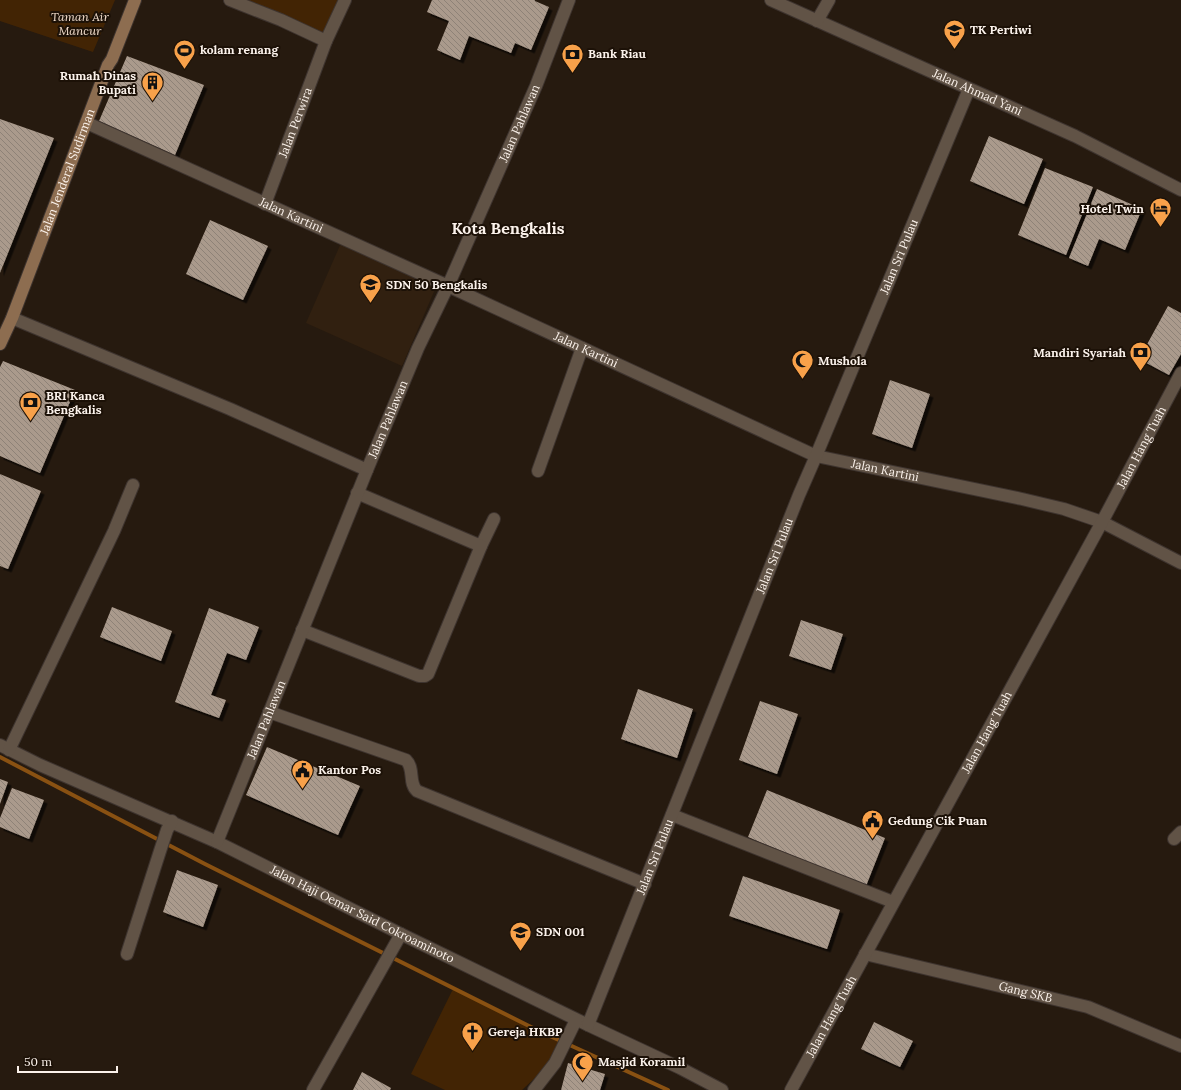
<svg xmlns="http://www.w3.org/2000/svg" width="1181" height="1090" viewBox="0 0 1181 1090" font-family="Lora,serif">
	<style>
		.built { fill: #312010 }
		.green { fill: #422404 }
		.lines { fill: none; stroke-linecap: round; stroke-linejoin: round }
		.stream { stroke: #895112; stroke-width: 4 }
		.building { fill: url(#building-back-hatch); filter: url(#shadow) }
		.street-casing { stroke: #3e342f; stroke-width: 14 }
		.secondary-casing { stroke: #3e342f; stroke-width: 14 }
		.street { stroke: #615346; stroke-width: 12 }
		.secondary { stroke: #8d6d50; stroke-width: 12 }
		.labels { text-anchor: middle; stroke-width: 4; stroke-linejoin: round; paint-order: stroke }
		.park-label { font-size: 12px; font-style: italic; fill: #f3decd; stroke: #1c1107 }
		.poi-label { font-size: 12px; font-weight: bold; fill: #fbf2eb; stroke: #1c1107; text-anchor: start }
		.street-label { font-size: 12px; fill: #fbf2eb; stroke: #1c1107 }
		.district-label { font-size: 16px; font-weight: bold; fill: #fbf2eb; stroke: #1c1107 }
	</style>
	<defs>
		<pattern id="building-back-hatch" width="6" height="6" patternUnits="userSpaceOnUse"><rect width="6" height="6" fill="#aa9a8c"/><path d="M-1 5l2 2M0 0l6 6M5-1l2 2" fill="none" stroke="#8e8277"/></pattern>
		<filter id="shadow"><feDropShadow dx="3.5" dy="3.5" stdDeviation="0" flood-color="#0009"/></filter>
	</defs>
	<rect width="100%" height="100%" fill="#261a0f"/>
	<path class="built" d="M341,243l95,44 -34,79 -96,-43z"/>
	<path class="green" d="M0,0h115l-22,52 -93,-31z
		M232,0h115l-16,36z
		M453,989l107,51 -9,23 -29,27h-77l-34,-16z"/>
	<g class="lines">
		<path class="stream" d="M0,757l205,107 334,167 129,59"/>
	</g>
	<path class="building" d="M432,0h103v1l14,6 -18,43 -16,-7 -4,10 -42,-17 -9,24 -23,-10 12,-29 -22,-9z
		M127,56l77,29 -29,70 -76,-34z
		M0,119l54,19 -54,135z
		M989,136l54,23 -19,45 -54,-23z
		M1045,168l48,19 -27,68 -48,-20z
		M1097,189l45,20 -17,41 -26,-11 -11,27 -19,-8z
		M210,220l58,26 -25,54 -57,-26z
		M1168,306l13,7v41l-12,21 -30,-16z
		M3,361l72,29 -35,83 -40,-17v-89z
		M890,380l40,14 -18,54 -40,-14z
		M0,474l41,17 -33,78 -8,-3z
		M112,607l60,24 -11,30 -61,-24z
		M209,608l50,19 -13,33 -19,-7 -16,42 15,5 -7,18 -44,-16z
		M801,620l42,14 -12,36 -42,-14z
		M638,689l55,20 -16,49 -56,-19z
		M760,701l38,13 -21,60 -38,-14z
		M267,747l93,39 -22,49 -92,-40z
		M0,779l8,3 -8,22z
		M12,788l32,12 -15,39 -29,-12v-9z
		M767,790l118,48 -19,48 -118,-49z
		M177,870l41,15 -15,42 -40,-15z
		M743,876l97,34 -13,39 -98,-33z
		M874,1022l39,19 -13,26 -39,-18z
		M568,1063l37,11 -5,16h-39z
		M362,1072l29,16 -1,2h-37z"/>
	<g class="lines">
		<defs>
			<g id="street">
				<path d="M230,0l51,20 45,21"/>
				<path id="s1" d="M771,0l304,136 106,54"/>
				<path d="M817,21l12,-21"/>
				<path id="s2" d="M87,123l361,163 368,170 206,43 42,10 38,13 79,41"/>
				<path id="s3" d="M265,204l61,-163 19,-41"/>
				<path d="M12,318l218,91 137,61"/>
				<path d="M538,471l44,-123"/>
				<path d="M481,546l13,-27"/>
				<path d="M302,630l117,46h6l3,-2 53,-128 -124,-53"/>
				<path d="M269,712l137,48c9,9 2,23 11,31l228,93"/>
				<path id="s4" d="M0,745l40,20 177,77 184,92 187,91 92,43 42,22"/>
				<path d="M9,750l105,-219 19,-46"/>
				<path d="M672,815l221,87"/>
				<path d="M1174,839l7,-7"/>
				<path id="s5" d="M217,842l150,-372 51,-122 30,-62 88,-200 33,-86"/>
				<path d="M127,954l33,-103 7,-21 5,-9"/>
				<path id="s6" d="M865,954l223,53 93,39"/>
				<path id="s7" d="M588,1025l211,-530 17,-39 153,-367"/>
				<path d="M313,1090l88,-156"/>
				<path d="M534,1090l21,-27 21,-43"/>
				<path id="s8" d="M791,1090l311,-568 79,-149"/>
			</g>
			<g id="secondary">
				<path id="s9" d="M0,344l12,-26 96,-253 4,-6 23,-59"/>
			</g>
		</defs>
		<use href="#street" class="street-casing"/>
		<use href="#secondary" class="secondary-casing"/>
		<use href="#street" class="street"/>
		<use href="#secondary" class="secondary"/>
	</g>
	<defs>
		<symbol id="school-pin" viewBox="-11 -11 22 30"><path d="M0 17L-7.5 6A9.5 9.5 0 1 1 7.5 6Z" fill="#f8a14a" stroke="#1c1107"/><path d="M0-5L7-2L0 1L-7-2ZM-4 1L0 2.5L4 1V4Q0 6-4 4Z" fill="#111"/></symbol>
		<symbol id="stadium-pin" viewBox="-11 -11 22 30"><path d="M0 17L-7.5 6A9.5 9.5 0 1 1 7.5 6Z" fill="#f8a14a" stroke="#1c1107"/><path d="M0-5a6.5 5 0 1 0 0 10a6.5 5 0 1 0 0-10ZM-3.5-1.8h7v3.6h-7Z" fill="#111"/></symbol>
		<symbol id="bank-pin" viewBox="-11 -11 22 30"><path d="M0 17L-7.5 6A9.5 9.5 0 1 1 7.5 6Z" fill="#f8a14a" stroke="#1c1107"/><path d="M-6-4H6V4H-6ZM0-2.3a2.3 2.3 0 1 0 0 4.6a2.3 2.3 0 1 0 0-4.6Z" fill="#111"/></symbol>
		<symbol id="building-pin" viewBox="-11 -11 22 30"><path d="M0 17L-7.5 6A9.5 9.5 0 1 1 7.5 6Z" fill="#f8a14a" stroke="#1c1107"/><path d="M-4-6H4V6H1V3H-1V6H-4ZM-2.5-4.3h1.7v1.8h-1.7ZM.8-4.3h1.7v1.8H.8ZM-2.5-1h1.7V.8h-1.7ZM.8-1h1.7V.8H.8Z" fill="#111"/></symbol>
		<symbol id="hotel-pin" viewBox="-11 -11 22 30"><path d="M0 17L-7.5 6A9.5 9.5 0 1 1 7.5 6Z" fill="#f8a14a" stroke="#1c1107"/><path d="M-6-4.5h1.5V1H6V5H4.5V3h-9V5H-6ZM-4 0a1.8 1.8 0 1 1 3.6 0ZM.5 0V-2.5h3Q6-2.5 6 0Z" fill="#111"/></symbol>
		<symbol id="mosque-pin" viewBox="-11 -11 22 30"><path d="M0 17L-7.5 6A9.5 9.5 0 1 1 7.5 6Z" fill="#f8a14a" stroke="#1c1107"/><path d="M3.5-4.9A6 6 0 1 0 3.5 4.9A5 5 0 1 1 3.5-4.9Z" fill="#111"/></symbol>
		<symbol id="civic-pin" viewBox="-11 -11 22 30"><path d="M0 17L-7.5 6A9.5 9.5 0 1 1 7.5 6Z" fill="#f8a14a" stroke="#1c1107"/><path d="M-.6-6.5H3V-4.5H.6V-3L4-1V1h2V6H-6V1h2V-1L-.6-3ZM-1.2 2.5V6h2.4V2.5Z" fill="#111"/></symbol>
		<symbol id="church-pin" viewBox="-11 -11 22 30"><path d="M0 17L-7.5 6A9.5 9.5 0 1 1 7.5 6Z" fill="#f8a14a" stroke="#1c1107"/><path d="M-1.2-6h2.4v3.5h3.3v2.4h-3.3V6h-2.4V-.1h-3.3v-2.4h3.3Z" fill="#111"/></symbol>
	</defs>
	<g fill-rule="evenodd">
		<use href="#school-pin" x="942" y="18" width="25" height="34"/>
		<use href="#stadium-pin" x="172" y="38" width="25" height="34"/>
		<use href="#bank-pin" x="560" y="42" width="25" height="34"/>
		<use href="#building-pin" x="140" y="70" width="25" height="34"/>
		<use href="#hotel-pin" x="1148" y="196" width="25" height="34"/>
		<use href="#school-pin" x="358" y="272" width="25" height="34"/>
		<use href="#bank-pin" x="1128" y="340" width="25" height="34"/>
		<use href="#mosque-pin" x="790" y="348" width="25" height="34"/>
		<use href="#bank-pin" x="18" y="390" width="25" height="34"/>
		<use href="#civic-pin" x="290" y="758" width="25" height="34"/>
		<use href="#civic-pin" x="860" y="808" width="25" height="34"/>
		<use href="#school-pin" x="508" y="920" width="25" height="34"/>
		<use href="#church-pin" x="460" y="1020" width="25" height="34"/>
		<use href="#mosque-pin" x="570" y="1050" width="25" height="34"/>
	</g>
	<g class="labels">
		<g class="park-label">
			<text x="80" y="21">Taman Air<tspan x="80" dy="14">Mancur</tspan></text>
		</g>
		<g class="poi-label">
			<text x="970" y="34">TK Pertiwi</text>
			<text x="200" y="54">kolam renang</text>
			<text x="588" y="58">Bank Riau</text>
			<text x="136" y="80" text-anchor="end">Rumah Dinas<tspan x="136" dy="14">Bupati</tspan></text>
			<text x="1144" y="213" text-anchor="end">Hotel Twin</text>
			<text x="386" y="289">SDN 50 Bengkalis</text>
			<text x="1126" y="357" text-anchor="end">Mandiri Syariah</text>
			<text x="818" y="365">Mushola</text>
			<text x="46" y="400">BRI Kanca<tspan x="46" dy="14">Bengkalis</tspan></text>
			<text x="318" y="774">Kantor Pos</text>
			<text x="888" y="825">Gedung Cik Puan</text>
			<text x="536" y="936">SDN 001</text>
			<text x="488" y="1036">Gereja HKBP</text>
			<text x="598" y="1066">Masjid Koramil</text>
		</g>
		<g class="street-label">
			<text dy="4" stroke="none"><textPath href="#s1" startOffset="226">Jalan Ahmad Yani</textPath></text>
			<text dy="4" stroke="none"><textPath href="#s3" startOffset="87">Jalan Perwira</textPath></text>
			<text dy="4" stroke="none"><textPath href="#s5" startOffset="780">Jalan Pahlawan</textPath></text>
			<text dy="4" stroke="none"><textPath href="#s9" startOffset="185">Jalan Jenderal Sudirman</textPath></text>
			<text dy="4" stroke="none"><textPath href="#s2" startOffset="224">Jalan Kartini</textPath></text>
			<text dy="4" stroke="none"><textPath href="#s7" startOffset="829">Jalan Sri Pulau</textPath></text>
			<text dy="4" stroke="none"><textPath href="#s2" startOffset="548">Jalan Kartini</textPath></text>
			<text dy="4" stroke="none"><textPath href="#s5" startOffset="456">Jalan Pahlawan</textPath></text>
			<text dy="4" stroke="none"><textPath href="#s8" startOffset="732">Jalan Hang Tuah</textPath></text>
			<text dy="4" stroke="none"><textPath href="#s2" startOffset="872">Jalan Kartini</textPath></text>
			<text dy="4" stroke="none"><textPath href="#s7" startOffset="505">Jalan Sri Pulau</textPath></text>
			<text dy="4" stroke="none"><textPath href="#s5" startOffset="132">Jalan Pahlawan</textPath></text>
			<text dy="4" stroke="none"><textPath href="#s8" startOffset="408">Jalan Hang Tuah</textPath></text>
			<text dy="4" stroke="none"><textPath href="#s7" startOffset="181">Jalan Sri Pulau</textPath></text>
			<text dy="4" stroke="none"><textPath href="#s4" startOffset="400">Jalan Haji Oemar Said Cokroaminoto</textPath></text>
			<text dy="4" stroke="none"><textPath href="#s6" startOffset="165">Gang SKB</textPath></text>
			<text dy="4" stroke="none"><textPath href="#s8" startOffset="84">Jalan Hang Tuah</textPath></text>
		</g>
		<g class="district-label">
			<text x="508" y="234">Kota Bengkalis</text>
		</g>
	</g>
	<path d="M18 1066v6h99v-6" fill="none" stroke="#fbf2eb" stroke-width="2"/>
	<text x="24" y="1066" font-size="12" fill="#fbf2eb" stroke="#1c1107" stroke-width="3" paint-order="stroke">50 m</text>
</svg>
